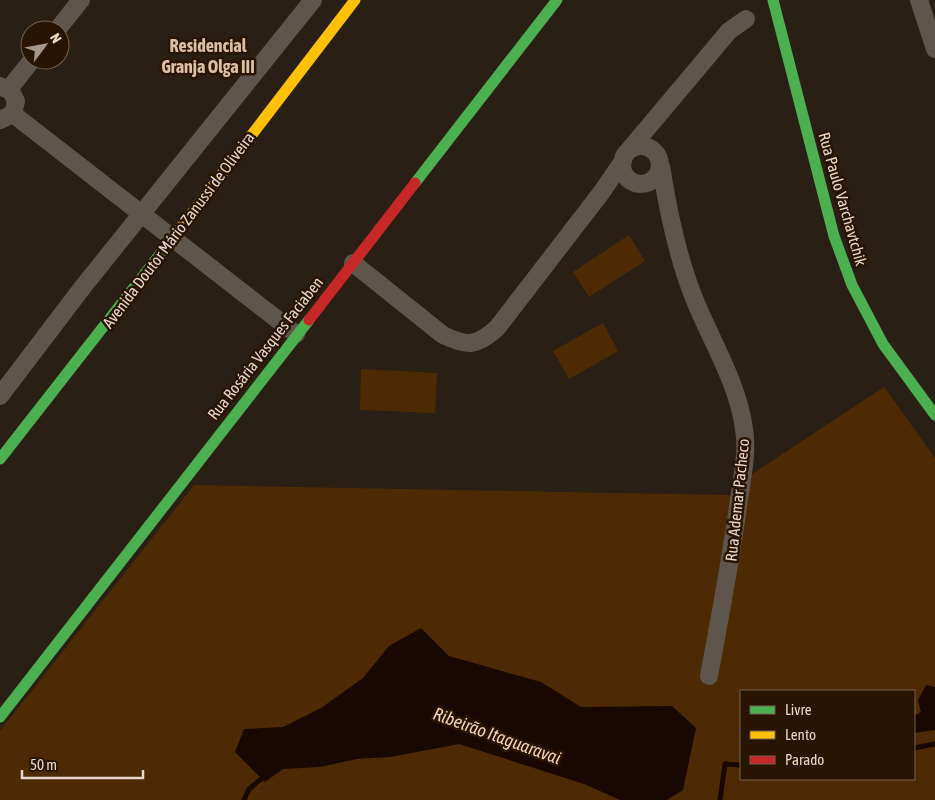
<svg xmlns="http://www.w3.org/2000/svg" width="935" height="800" viewBox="0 0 935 800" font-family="'Asap Condensed',sans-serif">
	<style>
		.green { fill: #4d2a04; fill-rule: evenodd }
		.water { fill: #190802 }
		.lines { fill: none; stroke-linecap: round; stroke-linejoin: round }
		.stream { stroke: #190802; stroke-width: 5 }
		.street { stroke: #5e554d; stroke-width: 18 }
		.fast { stroke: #4caf50; stroke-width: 11 }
		.slow { stroke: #ffc107; stroke-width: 11 }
		.jam { stroke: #c62828; stroke-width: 11 }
		.labels { text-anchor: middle; stroke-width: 5; stroke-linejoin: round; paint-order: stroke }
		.street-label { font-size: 16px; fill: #e7d7cc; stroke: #291402 }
		.neighbourhood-label { font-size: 18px; font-weight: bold; fill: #ddbfa8; stroke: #291402 }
		.water-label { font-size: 18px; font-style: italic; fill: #f4d1b7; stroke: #291402 }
	</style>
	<rect width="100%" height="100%" fill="#2a1f14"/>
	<path class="green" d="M629,235l16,26 -56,36 -16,-25z
		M603,323l15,28 -49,28 -16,-28z
		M361,369l76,4 -2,40 -75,-3z
		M884,387l51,71v342h-935v-69l194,-246 533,10 19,3 3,-22zM741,691h173v88h-173z"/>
	<path class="water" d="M421,628l28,28 92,26 40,25 91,-1 24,22 -13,62 -16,10h-47l-36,-16 -125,-40 -69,13 -33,2 -37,8 -37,2 -18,13 -30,-30 9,-23 39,-2 38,-19 42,-30 26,-32z
		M926,685l9,2v43l-21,3v-17l7,-4 -3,-12z"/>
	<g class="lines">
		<path class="stream" d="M914,748l21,-4
			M244,800l5,-11 17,-14
			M720,800l5,-36 16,1"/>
		<path class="street" d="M919,0l16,49
			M57,30l24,-30
			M0,86l11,5 5,10 -3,13 -13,6
			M9,89l23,-29
			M13,114l283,220
			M622 165a19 19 0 1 1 38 0a19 19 0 1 1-38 0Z
			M629,150l100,-119 17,-12
			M661,166c7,45 16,90 33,132 17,43 44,85 50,131 4,23 -2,48 -5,71 -8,59 -19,117 -30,176
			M353,263l90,72c25,12 34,11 54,-7l104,-135 22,-32
			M0,396l82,-108 231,-288"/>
		<path class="fast" d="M773,0l61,236 18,49 31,59 52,71
			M415,183l142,-183
			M0,459l175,-224
			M0,717l309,-397"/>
		<path class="slow" d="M175,235l180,-235"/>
		<path class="jam" d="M309,320l106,-137"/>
	</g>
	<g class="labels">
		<g class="street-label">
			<text transform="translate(843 199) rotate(74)" y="6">Rua Paulo Varchavtchik</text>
			<text transform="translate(178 230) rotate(-53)" y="6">Avenida Doutor Mário Zanussi de Oliveira</text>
			<text transform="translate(265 348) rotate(-52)" y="6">Rua Rosária Vasques Faciaben</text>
			<text transform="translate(737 500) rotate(-84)" y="6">Rua Ademar Pacheco</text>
		</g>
		<g class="neighbourhood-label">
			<text x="208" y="52">Residencial<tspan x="208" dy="21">Granja Olga III</tspan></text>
		</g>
		<g class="water-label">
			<text transform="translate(497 736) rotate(20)" y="6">Ribeirão Itaguaravai</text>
		</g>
	</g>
	<rect x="740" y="690" width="175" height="90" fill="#291402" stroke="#756253"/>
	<rect x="750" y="706" width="25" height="8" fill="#4caf50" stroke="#756253"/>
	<text x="785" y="715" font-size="15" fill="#e7d7cc">Livre</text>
	<rect x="750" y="731" width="25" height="8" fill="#ffc107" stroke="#756253"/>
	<text x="785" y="740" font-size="15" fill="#e7d7cc">Lento</text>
	<rect x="750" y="756" width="25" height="8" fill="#c62828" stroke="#756253"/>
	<text x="785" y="765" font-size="15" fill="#e7d7cc">Parado</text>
	<g transform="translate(45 45) rotate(58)"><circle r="24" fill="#291402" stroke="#756253"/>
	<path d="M0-4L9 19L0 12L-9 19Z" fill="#a5978c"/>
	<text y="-8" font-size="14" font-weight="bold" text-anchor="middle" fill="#e7d7cc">N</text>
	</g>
	<path d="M22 770v8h121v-8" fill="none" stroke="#e7d7cc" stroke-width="2.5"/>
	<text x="30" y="770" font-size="15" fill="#e7d7cc" stroke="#291402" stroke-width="4" paint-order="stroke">50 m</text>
</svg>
